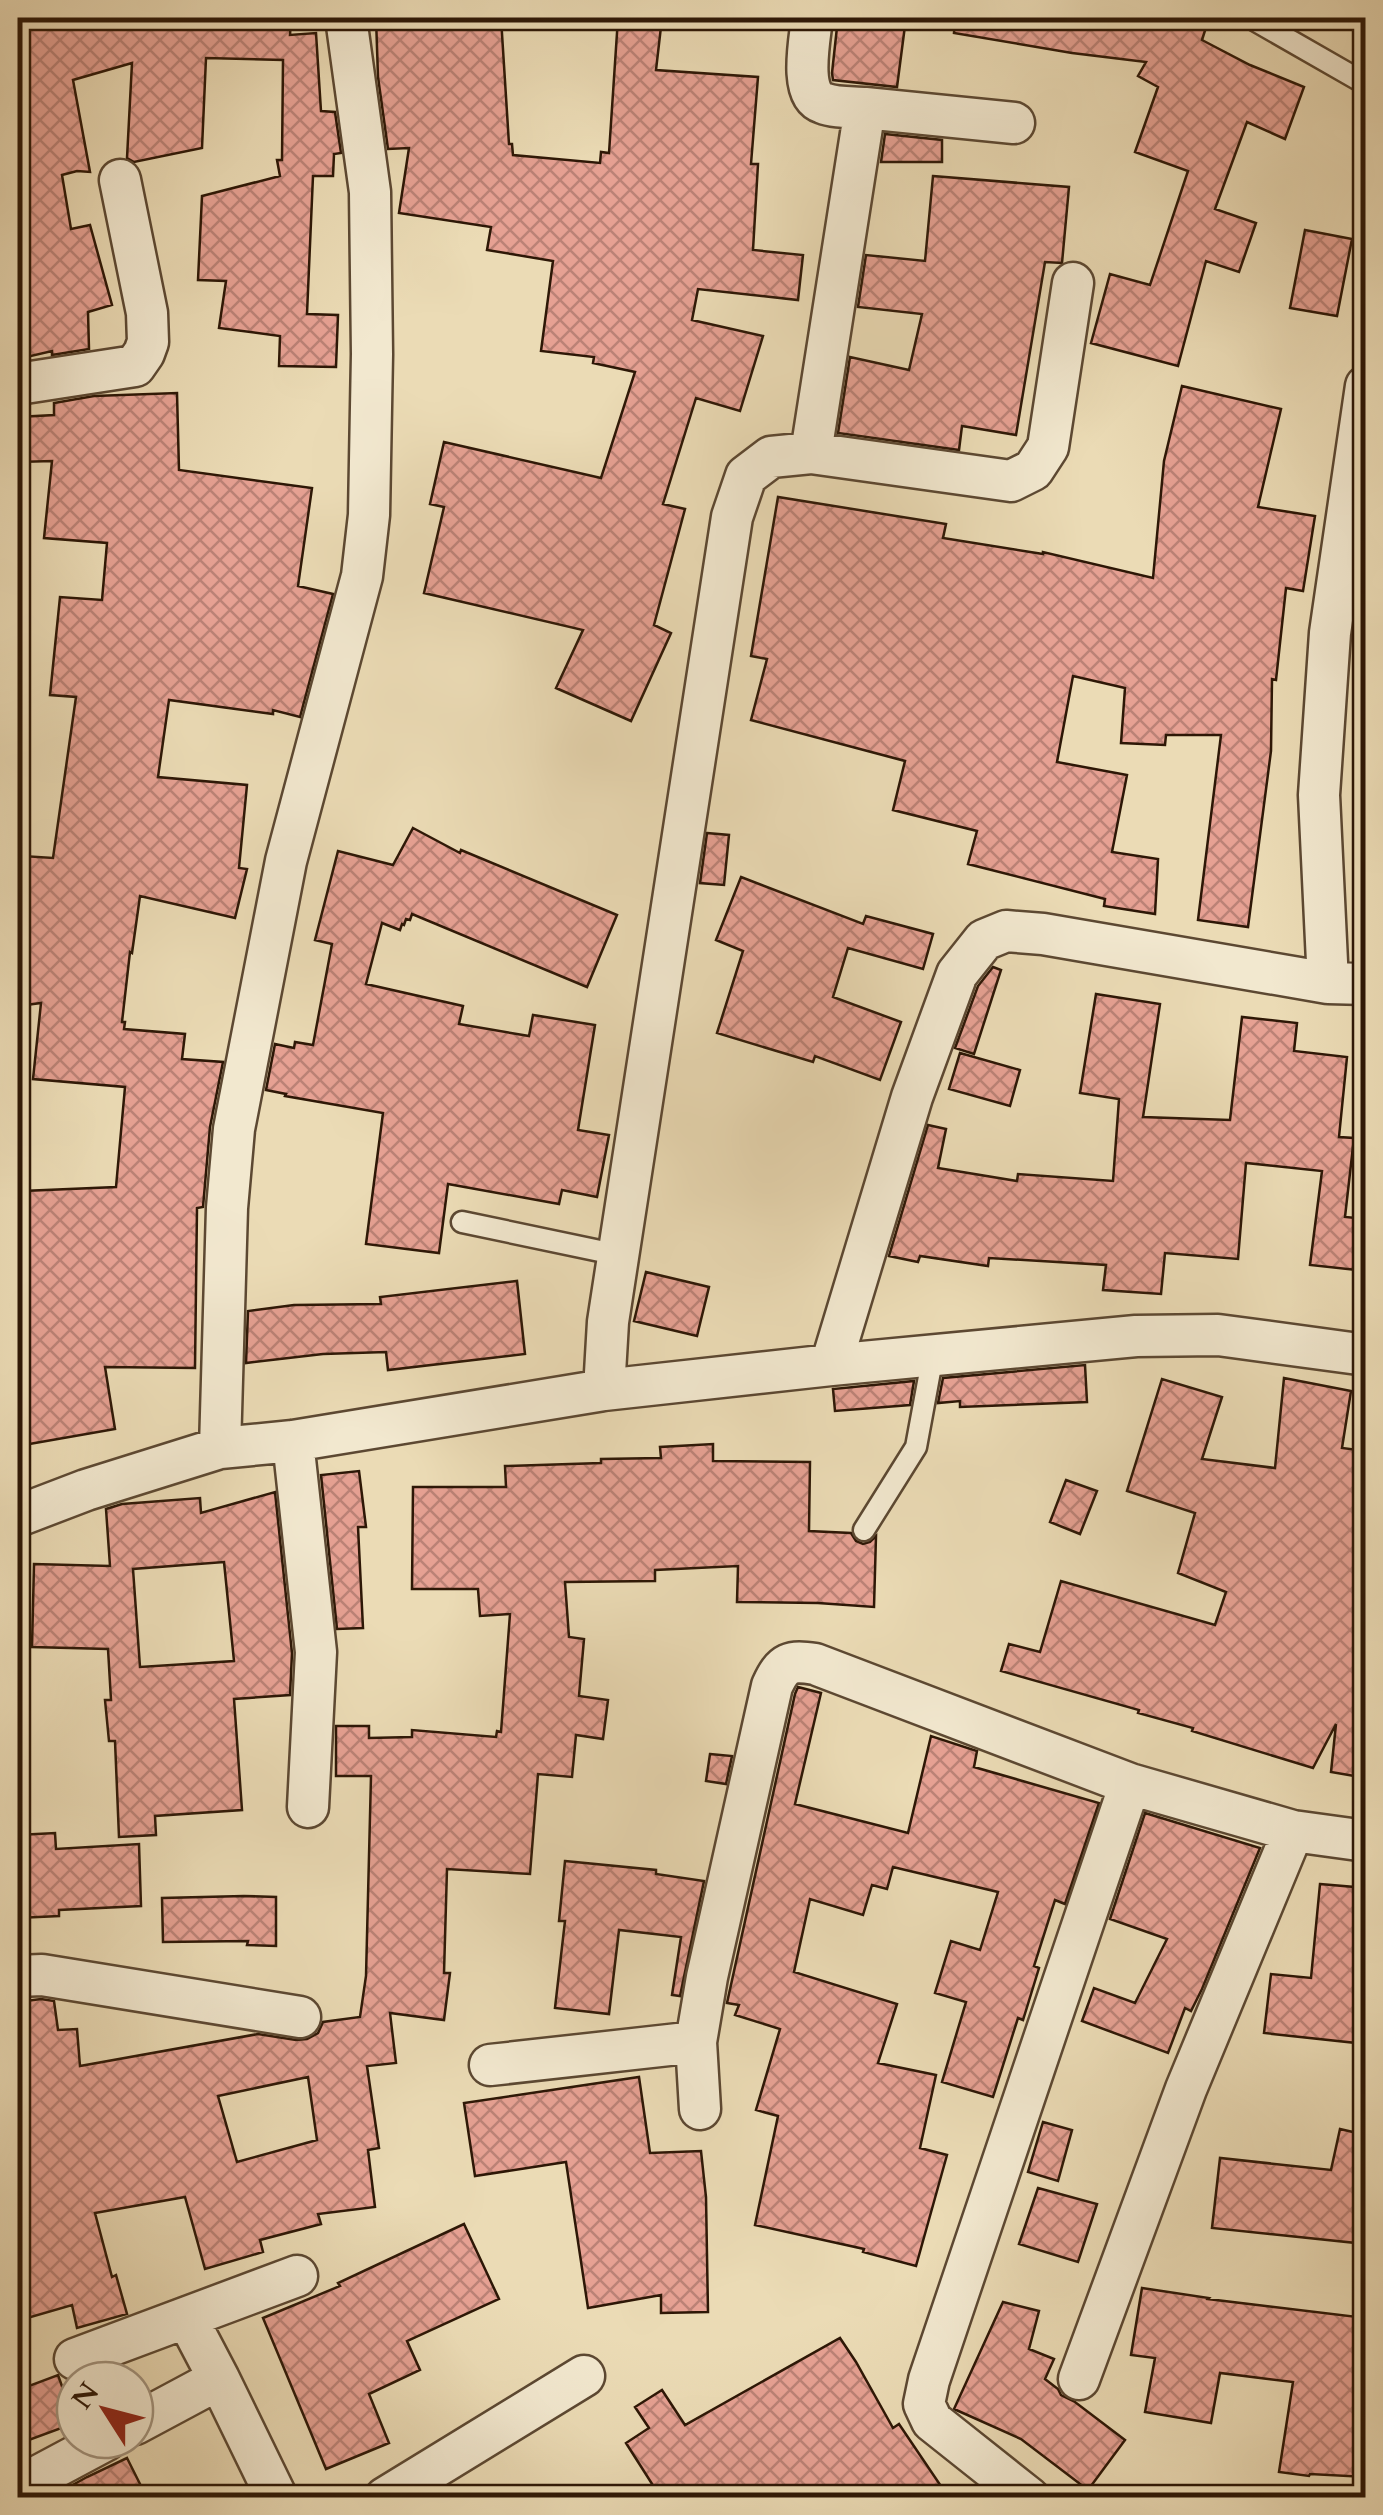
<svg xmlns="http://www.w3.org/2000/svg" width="1383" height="2515" viewBox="0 0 1383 2515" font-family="Cardo,serif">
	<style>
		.building { fill: url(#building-cross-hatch); stroke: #2d1706; stroke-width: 2.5; fill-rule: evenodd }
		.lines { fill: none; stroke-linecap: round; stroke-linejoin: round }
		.service-casing { stroke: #5c4832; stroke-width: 25 }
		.minor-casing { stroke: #5c4832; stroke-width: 45 }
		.service { stroke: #f2e8cf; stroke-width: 20 }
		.minor { stroke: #f2e8cf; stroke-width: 40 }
	</style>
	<defs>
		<pattern id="building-cross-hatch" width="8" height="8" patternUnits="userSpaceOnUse" patternTransform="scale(2.5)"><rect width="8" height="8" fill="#e6a193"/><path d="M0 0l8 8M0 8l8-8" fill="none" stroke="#bb8276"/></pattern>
	</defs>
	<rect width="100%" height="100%" fill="#ebdbb5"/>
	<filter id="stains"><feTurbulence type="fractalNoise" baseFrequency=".002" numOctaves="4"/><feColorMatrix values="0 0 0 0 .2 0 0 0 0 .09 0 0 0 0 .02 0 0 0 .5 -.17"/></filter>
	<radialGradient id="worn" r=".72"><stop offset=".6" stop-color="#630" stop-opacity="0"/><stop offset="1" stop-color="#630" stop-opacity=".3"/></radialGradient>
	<path class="building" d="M18,18l273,1 -1,16 26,-2 5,78 14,1 6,41 -7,1 -1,22h-20l-6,138 31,1 -2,52 -57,-1 1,-30 -61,-8 7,-47 -28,-1 4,-84 78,-20 -3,-16h5l1,-100 -77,-2 -4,90 -68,14 -7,-4 5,-95 -59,17 17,92 -13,-1 -15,4 9,54 19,-4 22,80 -24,7 1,37 -37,6v-4l-34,8z
		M376,18h125l8,126h3l1,11 87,8 1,-11 8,1 9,-135h44l-6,52 102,7 -7,87h7l-5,86 50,5 -5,45 -100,-11 -6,31 71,16 -23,75 -44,-13 -33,106 22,5 -31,116 17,8 -40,88 -75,-33 27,-58 -159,-37 20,-86 -14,-3 14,-62 157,36 34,-106 -42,-9 1,-6 -53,-6 12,-90 -66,-11 4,-23 -92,-14 10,-65 -21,1 -10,-72z
		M838,18h68l-9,69 -64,-7 -1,-7z
		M955,18h254l-7,22 48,25 54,22 -19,52 -38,-17 -32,87 41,14 -17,49 -33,-11 -28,105 -87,-23 19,-69 40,11 38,-114 -53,-19 23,-65 -20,-11 8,-14 -74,-9 -118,-20z
		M885,134l57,6v22h-61z
		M933,176l136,11 -7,76 -17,-1 -29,173 -54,-9 -3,24 -121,-17 12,-76 59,13 13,-56 -64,-7 8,-52 59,6z
		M1305,230l47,9 -15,77 -47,-8z
		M1182,386l99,23 -23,98 57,9 -12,75 -17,-3 -10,92 -4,-1 -1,72 -23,176 -50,-7 23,-185h-55l-1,10 -44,-2 4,-55 -52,-12 -16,86 70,13 -15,77 46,7 -3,55 -51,-8 1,-7 -137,-35 9,-33 -84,-21 12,-49 -154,-41 16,-61 -16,-3 27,-159 168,27 -3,14 100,16v-2l110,26 11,-117z
		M177,393l2,77 133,18 -14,98 35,8 -33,123 -27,-7v4l-104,-14 -11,77 89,8 -8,83 8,1 -12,49 -95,-22 -8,57 -2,-1 -8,70h3l-1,7 61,5 -3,25 41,3 -13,65 -7,80 -6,1 -2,160 -90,-1 10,62 -97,17v-140l9,-1 -4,-114 93,-4 9,-100 -92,-8 8,-76 -23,3v-112h1l4,-38 30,2 23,-161 -26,-2 10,-98 42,3 5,-57 -63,-5 8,-77 -34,1v-45l36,-2v-12l40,-7z
		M413,828l47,25 1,-3 156,65 -30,72 -175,-73 -2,6 -4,-1 -2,6 -2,-1 -2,6 -18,-7 -16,61 97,22 -4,18 70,12 4,-21 62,10 -17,105 31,5 -12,62 -35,-7 -3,14 -111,-20 -9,69 -73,-9 17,-131 -98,-17 1,-2 -20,-4 9,-46 19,4 1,-6 18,3 19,-101 -17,-4 23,-89 55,14z
		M707,833l22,2 -5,50 -24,-2z
		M741,877l122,47 3,-8 67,18 -10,35 -75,-21 -15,49 68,25 -21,58 -65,-24 -2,6 -96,-29 26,-82 -27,-11z
		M993,967l8,3 -27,84 -19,-6 23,-62z
		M1096,994l64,10 -17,113 87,3 12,-103 55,6 -3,28 53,6 -8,80 15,1 -9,79 21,2v52l-56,-6 12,-94 -76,-8 -8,96 -73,-6 -4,41 -58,-4 3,-25 -117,-7 -1,8 -68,-10 -2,6 -29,-6 39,-131 18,4 -8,39 79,13 1,-7 95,7 6,-82 -39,-6z
		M960,1053l60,17 -10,36 -61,-17z
		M646,1272l63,15 -12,49 -63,-15z
		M517,1281l8,73 -137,16 -2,-18 -63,2 -77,9 2,-52 46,-6 87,-1 -1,-7z
		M1085,1365l2,37 -127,5v-6l-22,2 5,-25z
		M1284,1378l67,13 -9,57 24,3v327l-35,-6 5,-48 -23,44 -121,-37 1,-3 -55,-15 1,-3 -138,-39 8,-27 31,8 21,-71 154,44 11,-33 -48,-19 17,-60 -68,-22 35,-112 60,18 -20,62 73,9z
		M914,1381l-4,24 -75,6 -2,-22z
		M713,1444v17l97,1 -1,69 42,2 5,8 7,3 7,-2 6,-6 -2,71 -56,-4 -81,-1 1,-36 -83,4v11l-90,1 4,55 15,2 -5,57 29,4 -5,39 -27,-4 -4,42 -34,-3 -8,100 -83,-5 -3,104h6l-6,47 -54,-7 6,50 -29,3 12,82 -11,2 7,57 -57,7 3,10 -61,16 3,12 -58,17 -20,-72 -90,16 17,64 4,-2 11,39 -50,14 -5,-23 -48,14 -6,-24v-293l23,-3 13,2 4,29 19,-1 3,37 178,-32 38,6 11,-1 11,-6 5,-11 37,-5 6,-41 5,-200h-35v-50h33v12l43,-1v-7l84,7 1,-6 4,1 9,-118 -30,2 -2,-27h-66l1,-102h93l-1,-21 96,-3v-4l60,-1 -1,-11zM308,2077l9,63 -80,22 -19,-66z
		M359,1471l7,56h-8l5,101 -26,1 -16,-154z
		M1066,1480l31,11 -17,43 -30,-12z
		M275,1492l17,161 -2,42 -56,4 8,111 -87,6 1,19 -37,2 -4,-96h-6l-4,-41h6l-3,-51 -76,-2 2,-83 76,2 -4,-57 16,-5 78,-6 1,15zM224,1562l10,99 -94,6 -7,-98z
		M798,1687l23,6 -26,111 113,29 23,-97 46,15 -3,16 125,36 -34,101 -10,-4 -21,66 5,2 -16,52 -5,-2 -25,79 -51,-15 24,-80 -31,-9 16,-52 29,9 18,-58 -105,-25 -6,22 -15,-4 -9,30 -53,-16 -16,73 103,32 -19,59 58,12 -16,73 27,7 -31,111 -53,-14 1,-3 -109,-24 23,-109 -22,-6 24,-81 -45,-14 4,-10 -12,-2 68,-309z
		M710,1754l22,2 -6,28 -20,-3z
		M1145,1813l115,35 -58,141 -11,22 -6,-3 -17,45 -86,-32 12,-33 41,15 32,-64 -57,-20z
		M55,1833l1,16 83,-5 2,62 -82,4v6l-41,2v-83z
		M565,1861l91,9v4l48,7 -24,115 -8,-1 9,-58 -62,-7 -10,84 -54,-6 10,-87h-6z
		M1320,1884l46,4v156l-102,-11 7,-59 40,4z
		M244,1896l32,1v49l-29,-1 1,-4 -85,1 -1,-44z
		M639,2077l11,76 51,-2 5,46 2,115 -47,1v-18l-73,13 -22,-146 -91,14 -11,-73z
		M1043,2122l29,8 -14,51 -30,-9z
		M1340,2129l26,6v109l-154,-16 8,-70 111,12z
		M1038,2188l59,16 -19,58 -59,-18z
		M464,2224l35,75 -92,42 13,29 -51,24 20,49 -63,26 -63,-151 77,-32 -2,-3z
		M1142,2288l67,10 -1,1 158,19v159l-56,-3 -1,2 -30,-4 14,-90 -73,-9 -9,50 -66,-11 10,-54 -24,-3z
		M1003,2302l36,9 -10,38 25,10 -9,20 13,10 3,6 14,7 50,38 -37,50 -67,-51 -67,-30z
		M840,2338l16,24 37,66 6,-4 50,74h-288l-35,-55 23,-15 -14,-21 27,-17 23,35z
		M58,2375l17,48 -57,21v-54z
		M127,2458l20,40h-98l38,-21z"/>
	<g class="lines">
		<defs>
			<path id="service" d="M1256,21l110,63
				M462,1222l157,33
				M864,1530l52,-83 17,-92"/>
			<path id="minor" d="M865,108l149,15
				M18,384l117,-18 9,-13 4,-11 -1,-29 -27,-133
				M811,453l54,-345c-13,-1 -30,0 -42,-5 -25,-8 -13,-64 -11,-85
				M1328,983l-9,-188 11,-162 36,-247
				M831,1365l81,-268 45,-123 27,-34 22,-9 37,3 285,49 38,1
				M604,1390l4,-68 124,-805 14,-41 25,-19 40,-4 200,28 22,-11 15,-23 25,-164
				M293,1441l23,211 -8,155
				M220,1448l7,-240 7,-79 52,-268 76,-285 7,-61 3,-161 -2,-162 -24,-174
				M18,1516l68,-26 134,-42 73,-7 311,-51 227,-25 305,-29 82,-1 148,20
				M18,1976l24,-1 258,42
				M490,2065l206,-23
				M700,2109l-4,-67 11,-65 65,-291c11,-24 18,-26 43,-22l315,120 163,47 73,10
				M75,2359l222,-83
				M219,2379l58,119
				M1079,2379l107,-290 107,-258
				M135,2424l84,-45 -32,-61
				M18,2487l88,-47
				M385,2498l199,-122
				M1029,2498l-97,-77 -8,-17 5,-24 201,-596"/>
		</defs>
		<use href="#service" class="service-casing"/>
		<use href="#minor" class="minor-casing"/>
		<use href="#service" class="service"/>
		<use href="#minor" class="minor"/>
	</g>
	<rect width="1383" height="2515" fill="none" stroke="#ebdbb5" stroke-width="60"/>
	<rect x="20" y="20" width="1343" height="2475" fill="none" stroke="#2d1706" stroke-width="5"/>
	<rect x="30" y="30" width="1323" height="2455" fill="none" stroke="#2d1706" stroke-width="2.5"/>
	<g transform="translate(105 2410) rotate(306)"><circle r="48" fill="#f2e8cf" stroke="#a3947f" stroke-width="2.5"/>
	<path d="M0-8L18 38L0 25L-18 38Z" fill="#8f2418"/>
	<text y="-15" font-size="28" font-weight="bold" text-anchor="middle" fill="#2d1706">N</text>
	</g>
	<rect width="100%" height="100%" filter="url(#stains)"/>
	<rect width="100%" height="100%" fill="url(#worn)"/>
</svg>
